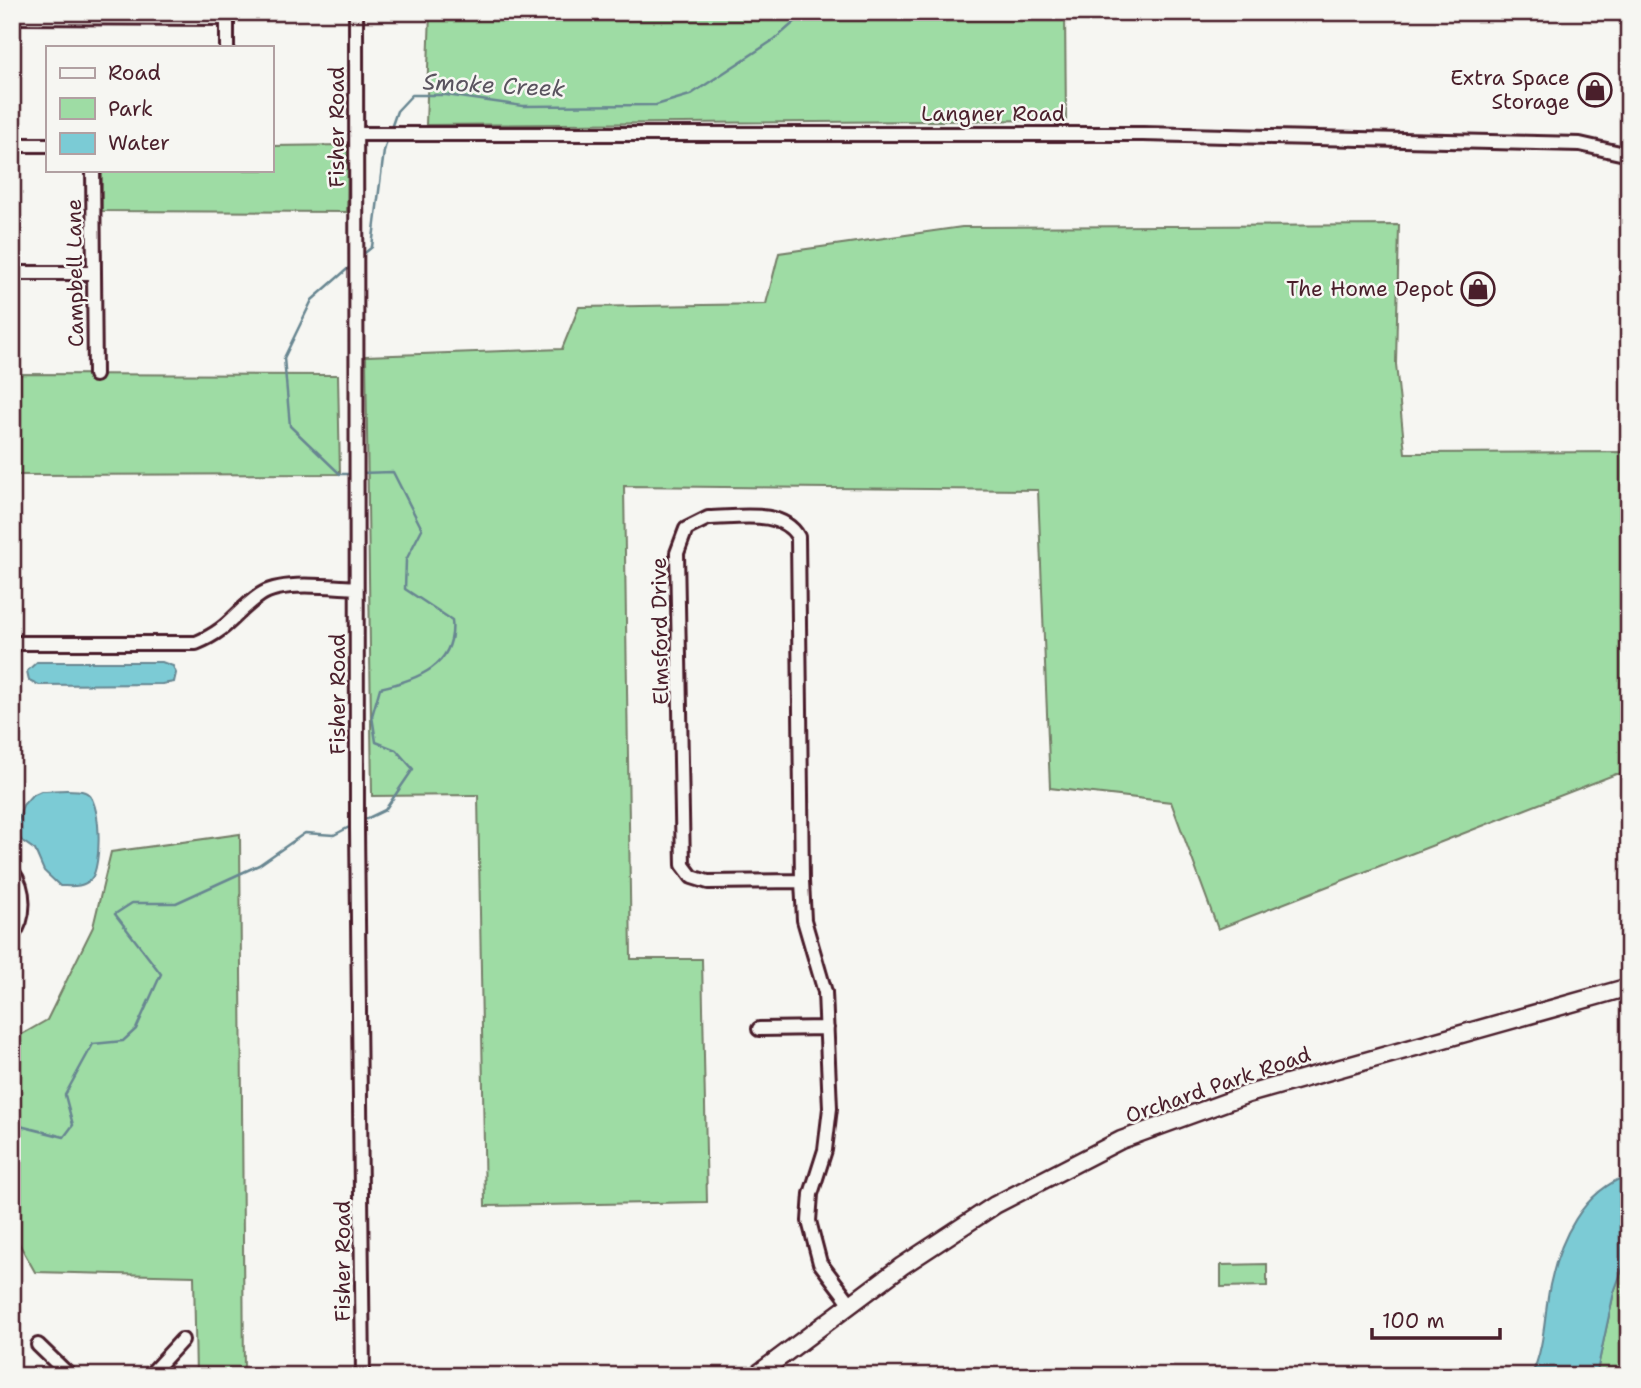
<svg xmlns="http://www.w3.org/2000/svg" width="1641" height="1388" viewBox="0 0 1641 1388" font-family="'Shantell Sans',sans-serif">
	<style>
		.green { fill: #9edca4; stroke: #747e68; stroke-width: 2 }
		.water { fill: #7bcbd5; stroke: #678691; stroke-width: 2 }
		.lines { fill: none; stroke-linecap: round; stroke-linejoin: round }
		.stream { stroke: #678691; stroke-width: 2.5 }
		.minor-casing { stroke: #4a1f2b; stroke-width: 18 }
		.major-casing { stroke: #4a1f2b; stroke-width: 21 }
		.minor { stroke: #f6f6f2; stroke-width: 12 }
		.major { stroke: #f6f6f2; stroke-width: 16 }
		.labels { text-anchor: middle; stroke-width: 5; stroke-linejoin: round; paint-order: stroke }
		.poi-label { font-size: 21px; fill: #4a1f2b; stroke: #f6f6f2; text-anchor: end }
		.street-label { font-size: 21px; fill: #4a1f2b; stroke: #f6f6f2 }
		.water-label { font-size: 23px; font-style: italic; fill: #59535e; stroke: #f6f6f2 }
	</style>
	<rect width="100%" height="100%" fill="#f6f6f2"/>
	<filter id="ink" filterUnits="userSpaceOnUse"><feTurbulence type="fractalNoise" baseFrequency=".0143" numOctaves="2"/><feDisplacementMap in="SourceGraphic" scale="14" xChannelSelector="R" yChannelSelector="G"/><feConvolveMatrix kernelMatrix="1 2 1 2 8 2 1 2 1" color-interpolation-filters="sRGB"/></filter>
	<g filter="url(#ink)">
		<path class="green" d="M430,12h635l1,108 -640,5z
			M348,145l-1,67 -245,-1v-41h169v-24z
			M1399,225l-3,139 9,89 224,-1v322h-13l-398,155 -47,-127 -121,-14 -12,-298 -414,-4 7,473h71l5,243 -222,4 -7,-411 -106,1 -6,-440 196,-7 17,-42 187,-3 13,-51 183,-26z
			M12,374l326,1 2,99 -328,1z
			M240,834l4,542h-48l-2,-100 -159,-4 -23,-41v-191l35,-20 46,-93 18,-75z
			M1629,1251v125h-33l18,-84z
			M1267,1264v22l-46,1v-22z"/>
		<path class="water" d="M37,662h125l11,4 3,7 -2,9 -12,2 -123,1 -10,-5 -2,-9z
			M41,791c13,0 32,-3 44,1 17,5 17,75 6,87 -8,9 -20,7 -31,7l-16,-15 -9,-21 -14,-10 -5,-12 7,-23 9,-10z
			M1629,1175v76l-15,41 -18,84h-65c14,-28 13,-61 19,-91 10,-45 32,-94 79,-110z"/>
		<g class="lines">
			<path class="stream" d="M390,131l7,-20 15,-16h34l77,11 133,-1 34,-10 85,-56 31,-27
				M360,257l12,-10 12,-96 4,-14
				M353,264l-41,36 -28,58 6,68 50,48h13
				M360,473l33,-1 29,57 -16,31 -1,29 47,31c5,46 -36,60 -72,68l-8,28 4,26 20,8 17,19 -28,41 -23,11
				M12,1124l52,13 9,-12 -8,-30 28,-51 30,-3 13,-12 25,-55 -46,-60 17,-11h44l83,-38 46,-32 29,2 19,-10"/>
			<defs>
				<path id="minor" d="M356,12l1,816 6,548
					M12,17l215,1
					M227,47v-34
					M356,134h787l437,10 49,11
					M12,145h35
					M93,170l2,205
					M12,273h82
					M708,518c29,0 74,-10 90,19l4,344 -94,1 -16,-5 -9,-12 -6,-312 9,-24z
					M12,643h184c34,-14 38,-30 64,-48 21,-15 71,-8 96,-7
					M12,871c14,18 14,47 0,65
					M802,881l2,39 21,72 5,116 -5,42 -14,44 -2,27 11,42 31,41
					M759,1029l68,-1
					M38,1345l32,31
					M149,1376l33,-36"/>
				<path id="major" d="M755,1376l147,-110 93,-61 126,-65 127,-46 381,-107"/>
			</defs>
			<use href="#minor" class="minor-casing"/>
			<use href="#major" class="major-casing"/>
			<use href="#minor" class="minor"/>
			<use href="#major" class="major"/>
		</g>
	</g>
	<defs>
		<symbol id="shop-ring" viewBox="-11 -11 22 22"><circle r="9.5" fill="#f6f6f2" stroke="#4a1f2b" stroke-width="1.5"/><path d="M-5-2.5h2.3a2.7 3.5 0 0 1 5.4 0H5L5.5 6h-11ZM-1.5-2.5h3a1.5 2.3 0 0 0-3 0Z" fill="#4a1f2b"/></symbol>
	</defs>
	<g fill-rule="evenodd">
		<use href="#shop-ring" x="1576" y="71" width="38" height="38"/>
		<use href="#shop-ring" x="1459" y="270" width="38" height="38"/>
	</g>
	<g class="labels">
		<g class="poi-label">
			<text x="1570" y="85">Extra Space<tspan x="1570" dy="24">Storage</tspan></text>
			<text x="1454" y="296">The Home Depot</text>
		</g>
		<g class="street-label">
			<text x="993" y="121">Langner Road</text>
			<text transform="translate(337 127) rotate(-90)" y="7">Fisher Road</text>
			<text transform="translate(75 273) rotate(-91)" y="7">Campbell Lane</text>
			<text transform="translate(660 631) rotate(-91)" y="7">Elmsford Drive</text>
			<text transform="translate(338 694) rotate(-90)" y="7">Fisher Road</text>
			<text transform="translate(1218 1085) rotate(-19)" y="7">Orchard Park Road</text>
			<text transform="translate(343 1261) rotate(-90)" y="7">Fisher Road</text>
		</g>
		<g class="water-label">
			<text transform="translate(494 85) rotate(3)" y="8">Smoke Creek</text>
		</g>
	</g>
	<rect width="1641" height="1388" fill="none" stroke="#f6f6f2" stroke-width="42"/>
	<rect x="21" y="21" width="1599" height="1346" fill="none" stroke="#4a1f2b" stroke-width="2.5" filter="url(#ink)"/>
	<rect x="46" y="46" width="228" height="126" fill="#f6f6f2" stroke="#b1a0a2" stroke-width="2"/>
	<rect x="60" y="68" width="35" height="10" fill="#f6f6f2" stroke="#b1a0a2" stroke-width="2"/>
	<text x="108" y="80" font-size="21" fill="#4a1f2b">Road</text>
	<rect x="60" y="98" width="35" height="21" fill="#9edca4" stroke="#b1a0a2" stroke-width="2"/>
	<text x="108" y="116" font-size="21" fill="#4a1f2b">Park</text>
	<rect x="60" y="133" width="35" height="21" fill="#7bcbd5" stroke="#b1a0a2" stroke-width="2"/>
	<text x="108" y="150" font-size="21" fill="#4a1f2b">Water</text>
	<path d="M1372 1328v10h128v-10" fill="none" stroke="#4a1f2b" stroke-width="3.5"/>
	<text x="1382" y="1328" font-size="21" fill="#4a1f2b" stroke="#f6f6f2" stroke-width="5" paint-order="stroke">100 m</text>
</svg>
